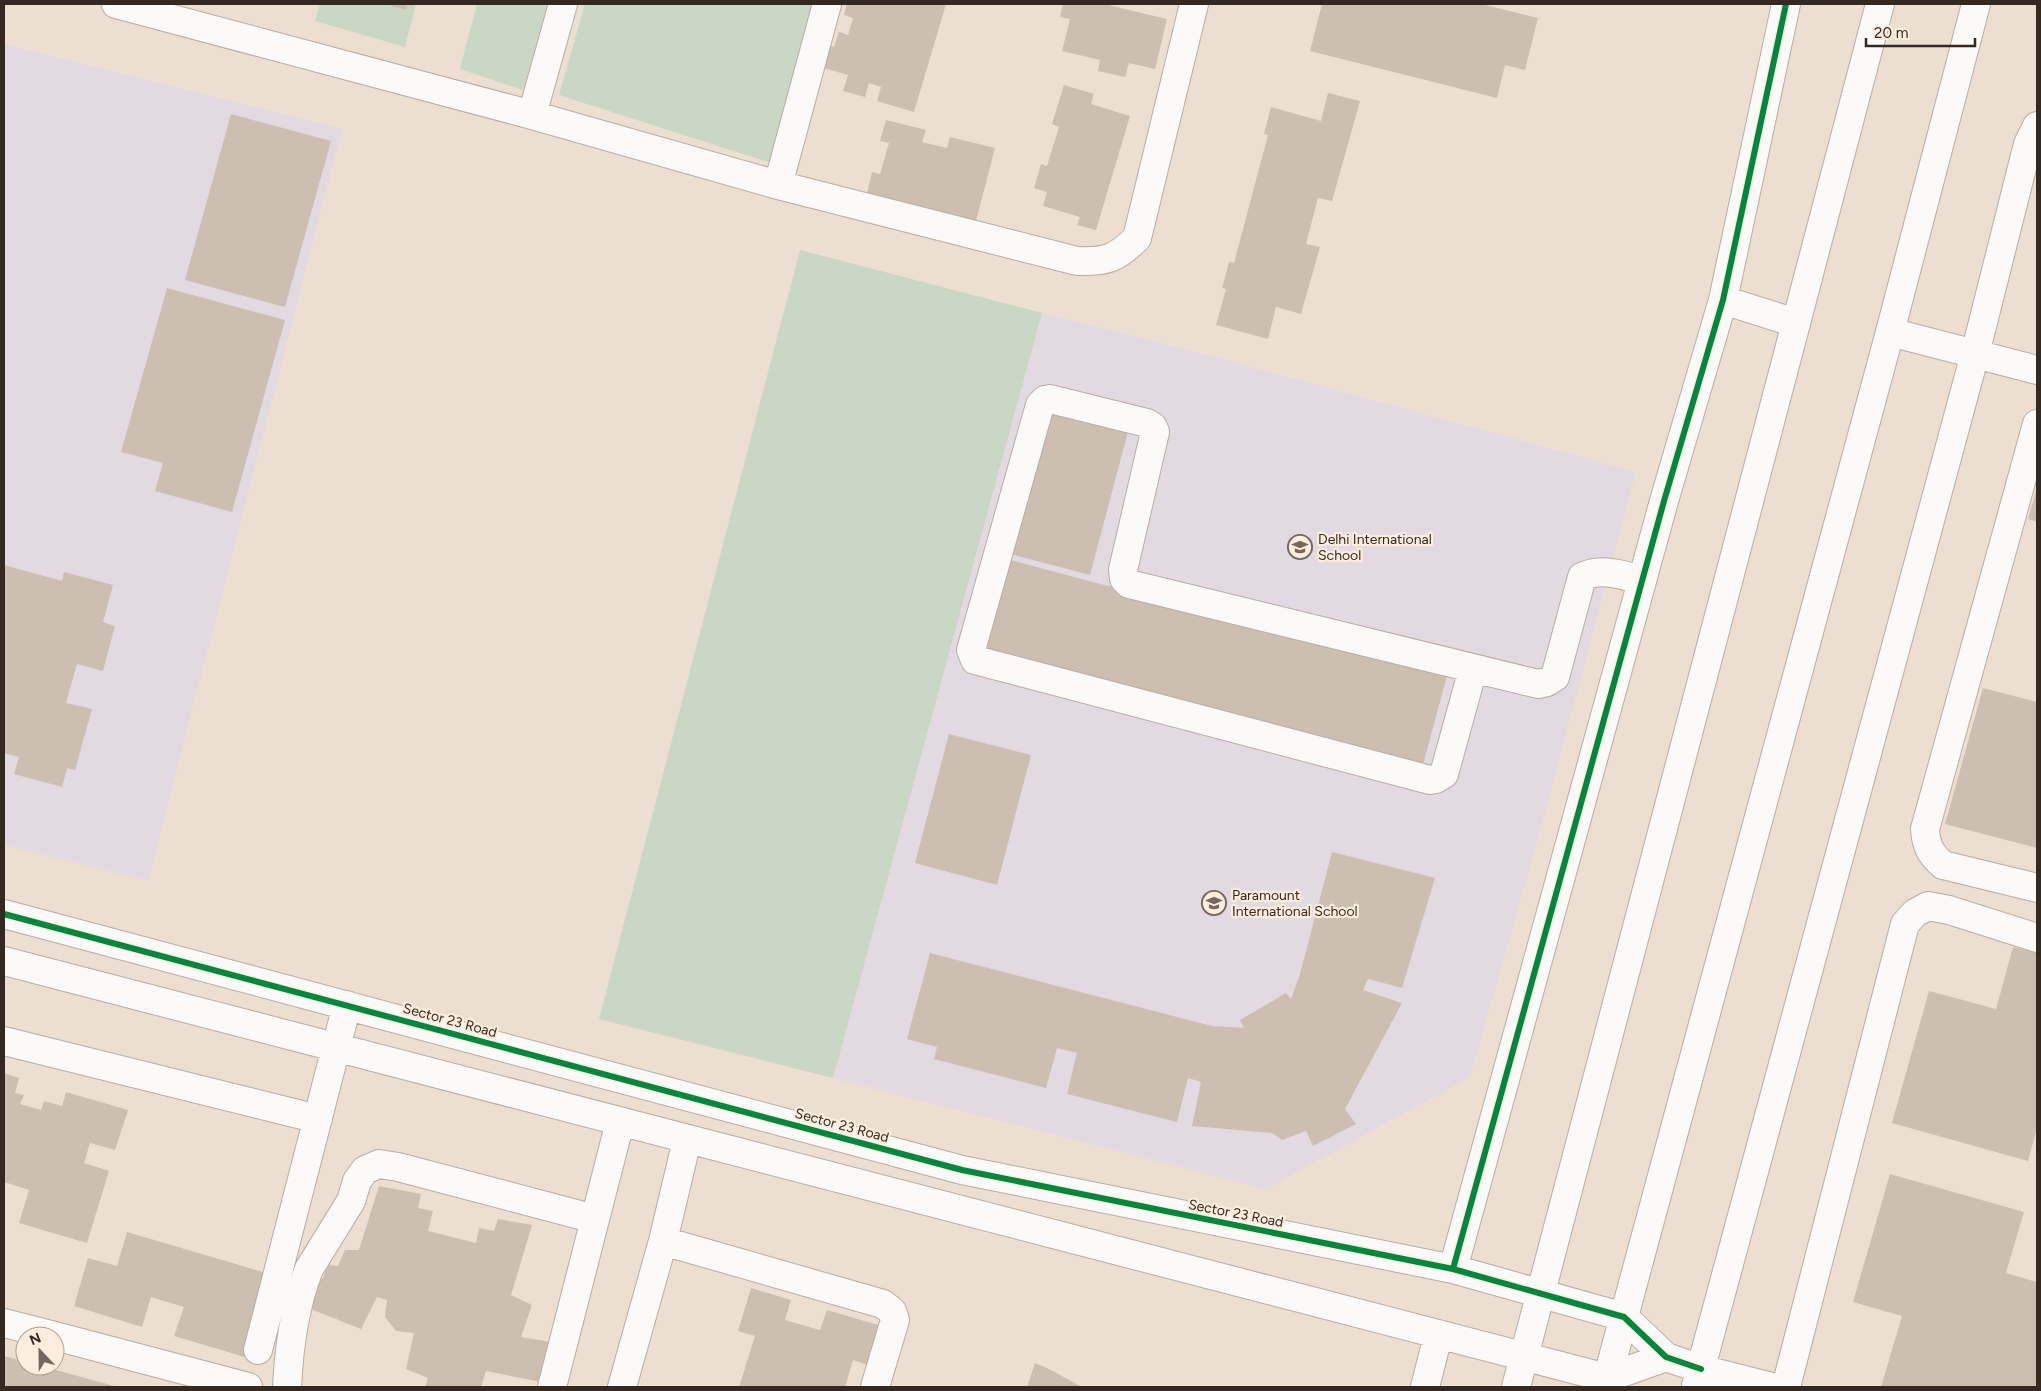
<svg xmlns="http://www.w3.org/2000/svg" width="2041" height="1391" viewBox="0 0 2041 1391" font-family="Figtree,sans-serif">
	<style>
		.education { fill: #e2dae0 }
		.green { fill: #c9d7c4 }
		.building { fill: #ccbfb1 }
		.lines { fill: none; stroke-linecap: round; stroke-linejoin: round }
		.minor-casing { stroke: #b8ada3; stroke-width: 30 }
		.major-casing { stroke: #b8ada3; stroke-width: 30 }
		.minor { stroke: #fcfaf8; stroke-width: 28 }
		.major { stroke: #fcfaf8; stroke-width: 28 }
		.cycleway-casing { stroke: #fdedde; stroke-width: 9 }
		.cycleway { stroke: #00873e; stroke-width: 6 }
		.labels { text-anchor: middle; stroke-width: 4.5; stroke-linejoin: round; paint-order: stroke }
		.poi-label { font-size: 14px; fill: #332920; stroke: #fdedde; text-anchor: start }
		.street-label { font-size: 14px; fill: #332920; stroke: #fdedde }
	</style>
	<rect width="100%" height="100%" fill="#ecded1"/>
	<path class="education" d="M4,44l338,85 -194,752 -144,-36z
		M1042,313l135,34 459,125 -99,370 -67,235 -204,112 -433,-111z"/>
	<path class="green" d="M320,4h96l-11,43 -90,-26z
		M477,4h71l-25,86 -63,-21z
		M585,4h230l-44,159 -212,-68z
		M800,250l242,63 -209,765 -234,-59z"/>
	<path class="building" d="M385,4h23l-2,6z
		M847,4l9,1v-1h90l-32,108 -37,-11 4,-14 -12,-4 -4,14 -22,-6 5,-16 -28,-8 7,-22 7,2 5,-15 9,3 5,-17 -9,-3z
		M1063,4h41l63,15 -12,50 -26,-6 -4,14 -27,-6 2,-11 -38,-9 8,-32 -10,-2z
		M1322,4h159l57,14 -13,52 -20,-5 -8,33 -187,-47z
		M1064,85l30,9 -3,10 39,12 -34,114 -19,-5 3,-8 -37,-11 4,-14 -13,-4 7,-24 6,2 12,-39 -7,-3z
		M1328,93l32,8 -28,100 -14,-3 -12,46 14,3 -19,67 -25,-7 -8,32 -52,-14 10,-36 -4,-1 7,-26 5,1 34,-128 -4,-1 7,-27 50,14z
		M231,114l100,27 -46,166 -100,-27z
		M886,120l40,10 -4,12 25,6 3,-11 45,11 -19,73 -109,-27 5,-22 8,2 9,-31 -9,-2z
		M167,288l118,32 -53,192 -77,-21 8,-28 -42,-11z
		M1046,407l83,21 -39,147 -83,-22z
		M2037,488v34l-9,-3z
		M1003,558l444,118 -26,96 -444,-118z
		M4,565l58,16 2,-9 49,13 -10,37 12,4 -12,45 -26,-7 -11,39 26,6 -17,61 -8,-2 -5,19 -48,-13 5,-17 -15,-4z
		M1983,688l54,14v146l-92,-24z
		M949,734l82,21 -34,130 -82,-22z
		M1332,852l103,26 -33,110 -34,-9 -5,11 39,13 -57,106 11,15 -43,22 -7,-15 -24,9 -10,-7 -80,-7 9,-44 -13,-4 -11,44 -110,-28 10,-41 -20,-5 -11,40 -112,-29 3,-12 -30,-8 23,-86 282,73 32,2 -4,-8 46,-27 5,6 9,-25z
		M2013,947l24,6v175l-9,33 -136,-38 37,-132 67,18z
		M4,1073l15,5 -4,15 9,2 -4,9 21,6 3,-9 18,5 4,-14 62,18 -13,40 -25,-7 -6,20 25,8 -22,72 -68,-20 10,-33 -25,-8z
		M1890,1174l134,38 -18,61 31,9v100l-1,5h-155l21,-71 -49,-14z
		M379,1186l42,8 -3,14 15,3 -5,20 48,12 3,-15 15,3 4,-12 34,6 -21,70 21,10 -11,32 36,6 -11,40 -60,-12 -5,16h-56l3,-9 -22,-9 8,-36 -18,-2 -11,-14 2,-17 -10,-3 -16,32 -58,-23 9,-29 11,2 4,-14 11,1 7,-16h14z
		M127,1232l146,43 -25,83 -74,-22 10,-29 -33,-10 -9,30 -68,-21 14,-48 29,8z
		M751,1288l40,12 -6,20 35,10 7,-20 58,17 -11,40 -21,-7 -8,27h-106l16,-51 -17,-5z
		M4,1356l21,6v4h16l77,21h-114z
		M1035,1363l16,7 31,17h-55z"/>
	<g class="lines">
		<defs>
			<path id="minor" d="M116,4l416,111 246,70 299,76c29,1 39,-2 60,-23l57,-234
				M532,115l31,-111
				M778,185l49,-181
				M1723,300l73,23
				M1890,332l147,38
				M2037,424l-112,405c1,16 5,25 18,36l94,23
				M1473,669l-29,105 -8,5 -6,1 -455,-120 -4,-10 69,-245 5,-5 5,-1 97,24 6,4 2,5 -32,138 1,9 5,5 409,100 9,-2 8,-5 27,-100c19,-10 40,-2 60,3
				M4,914l958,256 491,99 171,48 42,40 35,12 71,18
				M4,961l1603,417 59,-21
				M4,1041l314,78
				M663,1241l220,63 9,7 3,9 -20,67
				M1453,1269l211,-768 59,-201 63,-296
				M4,1323l51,13
				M55,1336l193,51
				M258,1350l89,-345
				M1696,1386l279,-1032 53,-210 9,-18
				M287,1387c2,-40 7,-80 22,-118l42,-68 6,-20 8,-11 14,-6 19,3 197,52
				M552,1387l68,-265
				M622,1387l41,-146 24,-101
				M1425,1387l13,-51
				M1786,1387l119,-463 10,-11 13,-7 21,4 88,28"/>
			<path id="major" d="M1516,1387l364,-1383
				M1605,1387l285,-1055 86,-328"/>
		</defs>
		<use href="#minor" class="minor-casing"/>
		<use href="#major" class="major-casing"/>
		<use href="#minor" class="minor"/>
		<use href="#major" class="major"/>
		<defs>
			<path id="cycleway" d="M4,914l958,256 491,99 171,48 42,40 35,12
				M1453,1269l211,-768 59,-201 63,-296"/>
		</defs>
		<use href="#cycleway" class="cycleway-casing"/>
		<use href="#cycleway" class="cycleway"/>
	</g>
	<defs>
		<symbol id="school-ring" viewBox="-11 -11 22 22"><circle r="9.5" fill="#fdedde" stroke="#74685e" stroke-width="1.5"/><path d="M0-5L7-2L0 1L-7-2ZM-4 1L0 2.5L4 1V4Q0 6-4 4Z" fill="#74685e"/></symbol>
	</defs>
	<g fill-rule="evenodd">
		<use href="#school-ring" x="1286" y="533" width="28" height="28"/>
		<use href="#school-ring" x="1200" y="889" width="28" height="28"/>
	</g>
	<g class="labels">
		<g class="poi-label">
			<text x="1318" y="544">Delhi International<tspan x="1318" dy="16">School</tspan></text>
			<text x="1232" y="900">Paramount<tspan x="1232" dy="16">International School</tspan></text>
		</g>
		<g class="street-label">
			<text transform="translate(450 1020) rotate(15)" y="5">Sector 23 Road</text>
			<text transform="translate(842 1125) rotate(15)" y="5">Sector 23 Road</text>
			<text transform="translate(1236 1213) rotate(11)" y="5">Sector 23 Road</text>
		</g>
	</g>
	<rect width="2041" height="1391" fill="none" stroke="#332920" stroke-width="10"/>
	<g transform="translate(40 1351) rotate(338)"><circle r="24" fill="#fdedde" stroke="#ac9f92"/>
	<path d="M0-4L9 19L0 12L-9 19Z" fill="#74685e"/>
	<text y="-8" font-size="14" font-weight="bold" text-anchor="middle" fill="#332920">N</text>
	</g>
	<path d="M1866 38v8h109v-8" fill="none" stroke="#332920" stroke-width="2.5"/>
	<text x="1874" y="38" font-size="15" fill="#332920" stroke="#fdedde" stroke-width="4" paint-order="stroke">20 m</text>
</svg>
